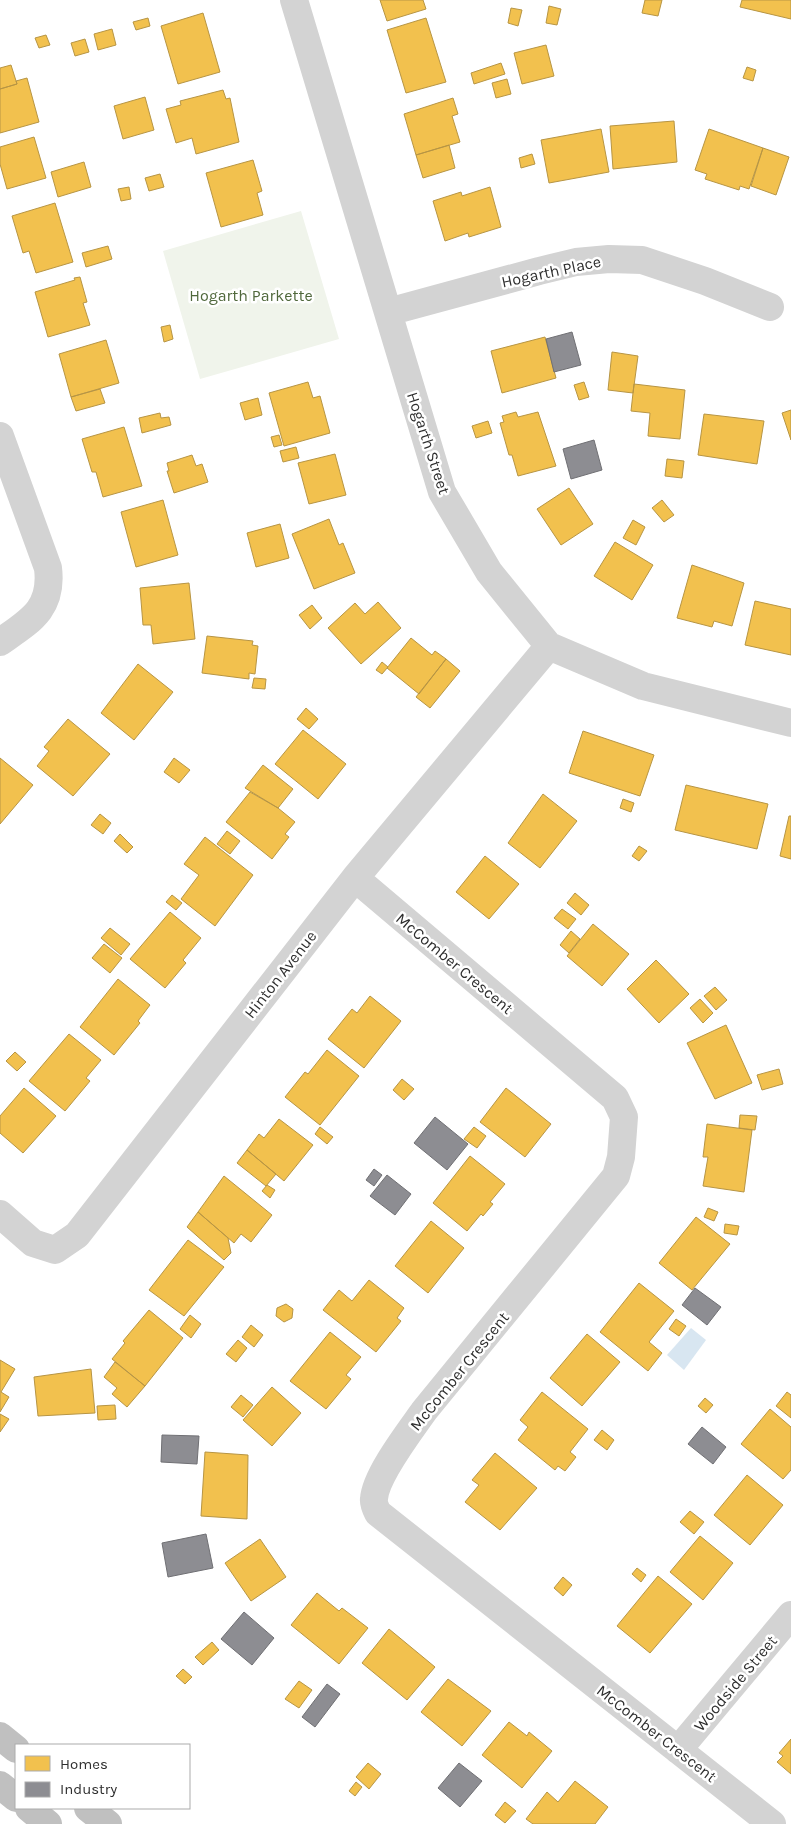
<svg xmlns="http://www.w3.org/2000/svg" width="791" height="1824" viewBox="0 0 791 1824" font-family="Karla,sans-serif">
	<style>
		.green { fill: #f0f4eb }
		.water { fill: #d8e6f1 }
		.homes { fill: #f2c14e; stroke: #b79544 }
		.industry { fill: #8d8d92; stroke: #707074 }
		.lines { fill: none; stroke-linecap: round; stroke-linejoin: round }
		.minor { stroke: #d3d3d3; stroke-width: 28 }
		.highway { stroke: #c0c0c0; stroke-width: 28 }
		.labels { text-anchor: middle; stroke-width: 5; stroke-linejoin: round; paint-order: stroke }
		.street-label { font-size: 16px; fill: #2e2e2e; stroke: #fff }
		.park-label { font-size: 16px; fill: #50683c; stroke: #fff }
	</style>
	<rect width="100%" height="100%" fill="#fff"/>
	<path class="green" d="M301,211l38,128 -139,40 -37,-128z"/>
	<path class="water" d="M691,1328l15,12 -22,30 -17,-15z"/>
	<path class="homes" d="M380,0h43l3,9 -39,12z
		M645,0h17l-4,16 -16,-3z
		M742,0h49v19l-51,-12z
		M549,6l12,3 -4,16 -11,-2z
		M511,8l11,2 -4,16 -10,-3z
		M203,13l17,59 -42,12 -17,-58z
		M148,18l2,8 -14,4 -3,-8z
		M426,18l20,64 -40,11 -19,-63z
		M112,29l4,16 -18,5 -4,-16z
		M46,35l4,10 -11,3 -4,-10z
		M85,39l4,13 -14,4 -4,-13z
		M546,45l8,31 -32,8 -8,-31z
		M501,63l4,11 -31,10 -3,-11z
		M11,65l6,19 -17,5v-21z
		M747,67l9,3 -3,11 -10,-3z
		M27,78l12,44 -39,11v-44l17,-5 -1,-3z
		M507,79l4,15 -15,4 -4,-15z
		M223,90l3,9 4,-1 9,44 -43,12 -4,-16 -16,5 -10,-34 15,-4 -1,-4z
		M145,97l9,33 -31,9 -9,-33z
		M453,98l5,16 -6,2 8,26 -44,13 -12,-41z
		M674,121l3,41 -64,7 -3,-43z
		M601,129l8,43 -60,11 -8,-43z
		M709,129l54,19 -14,41 -9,-3 -1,4 -34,-11 2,-5 -12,-4z
		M34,137l12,41 -39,11 -7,-25v-17z
		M449,145l6,23 -32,10 -7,-23z
		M763,148l26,9 -13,38 -25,-9z
		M532,154l3,10 -14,4 -2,-10z
		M253,160l9,31 -5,2 6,22 -42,12 -15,-54z
		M84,162l7,25 -33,10 -7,-25z
		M160,174l4,13 -15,4 -4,-13z
		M129,187l2,12 -10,2 -3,-12z
		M490,187l11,40 -32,10 -1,-4 -23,8 -12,-40 28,-9 1,4z
		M55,203l18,59 -37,11 -7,-22 -6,2 -11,-37z
		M108,246l4,13 -26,8 -4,-14z
		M80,277l7,25 -4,1 7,22 -42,12 -13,-45 40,-12 -1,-2z
		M170,325l3,14 -9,3 -3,-15z
		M545,337l11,41 -54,15 -11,-42z
		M106,340l13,43 -48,14 -12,-43z
		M612,352l26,4 -5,37 -25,-3z
		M308,382l5,16 7,-2 10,37 -46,13 -15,-53z
		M584,382l5,15 -10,3 -5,-15z
		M634,384l51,6 -5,49 -32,-3 2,-23 -19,-2z
		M100,389l5,14 -29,8 -5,-14z
		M258,398l4,17 -17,5 -5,-17z
		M791,410v30l-9,-27z
		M516,412l2,5 20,-5 18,54 -38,10 -6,-21h-3l-9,-32 4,-1 -2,-6z
		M160,413l1,5 8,-1 2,8 -29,8 -3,-15z
		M704,414l60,7 -7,43 -59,-9z
		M488,421l4,12 -16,5 -4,-12z
		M124,427l18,59 -39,11 -7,-25h-4l-10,-33z
		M279,435l3,10 -8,2 -3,-10z
		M296,447l3,11 -16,4 -3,-11z
		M335,454l11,41 -37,9 -11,-41z
		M192,455l4,11 6,-2 6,18 -34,11 -7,-22h2l-2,-8z
		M667,459l17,2 -2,17 -17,-2z
		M569,488l24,36 -32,21 -24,-36z
		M163,500l15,55 -42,12 -15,-55z
		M662,500l12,15 -10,7 -12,-14z
		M329,519l10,26 4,-2 12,30 -41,16 -22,-55z
		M633,520l12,7 -9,18 -13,-7z
		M280,524l9,34 -33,9 -9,-34z
		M615,542l38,23 -21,35 -38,-24z
		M692,565l52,18 -12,43 -18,-5 -2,6 -35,-9z
		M189,583l6,56 -42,5 -2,-19h-8l-3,-37z
		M755,601l36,8v46l-46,-10z
		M378,602l23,26 -40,36 -33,-36 27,-25 10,11z
		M312,605l10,13 -12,11 -11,-14z
		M207,636l46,5 -1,4 6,1 -3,28 -6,-1v6l-47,-6z
		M411,638l21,17 3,-4 11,8 -27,35 -32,-26z
		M446,659l14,12 -30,37 -14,-11z
		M382,662l6,5 -6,7 -6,-4z
		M138,664l35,28 -39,48 -33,-27z
		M254,678l12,1 -1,10 -13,-1z
		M306,708l12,11 -9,10 -12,-10z
		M68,719l42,35 -37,42 -36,-30 12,-15 -5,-4z
		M303,730l43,34 -28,35 -43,-35z
		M583,731l71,24 -14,41 -71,-23z
		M0,758l33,27 -33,39z
		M174,758l16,12 -11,13 -15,-11z
		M263,765l30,24 -15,19 -33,-20z
		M686,785l82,19 -11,45 -82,-19z
		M250,792l28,16 17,14 -10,12 4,3 -17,22 -46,-37z
		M543,794l34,27 -37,47 -32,-25z
		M623,799l11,4 -3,9 -11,-4z
		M100,814l11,9 -8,11 -12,-9z
		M789,816h2v43l-11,-3z
		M227,831l13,10 -10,13 -13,-10z
		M120,834l13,13 -6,6 -13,-12z
		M205,837l48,38 -38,51 -34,-27 18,-24 -15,-11z
		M639,846l8,5 -8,10 -7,-5z
		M485,856l34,28 -30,35 -33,-27z
		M575,893l14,12 -8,10 -14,-12z
		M172,895l10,8 -6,7 -10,-8z
		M562,909l14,10 -8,10 -14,-11z
		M170,912l31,26 -18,22 3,3 -21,25 -35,-29z
		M593,924l36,30 -27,32 -35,-30z
		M110,928l20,16 -9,11 -20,-17z
		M571,931l9,8 -11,14 -9,-8z
		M104,944l18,14 -12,15 -18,-15z
		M656,960l33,34 -30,29 -32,-34z
		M118,979l32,26 -12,16 2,2 -26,32 -34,-28z
		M715,987l12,13 -11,10 -12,-14z
		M370,996l31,25 -37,47 -36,-29 24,-30 5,4z
		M700,999l13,14 -10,10 -13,-15z
		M726,1025l26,58 -37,16 -28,-56z
		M69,1034l32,26 -15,18 4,3 -25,30 -36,-30z
		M327,1050l32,26 -39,49 -35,-28 20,-25 3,2z
		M15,1052l11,10 -9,9 -11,-10z
		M779,1069l4,15 -21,6 -5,-15z
		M402,1079l12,10 -10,11 -11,-10z
		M24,1088l32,28 -33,37 -23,-20v-17z
		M506,1088l45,36 -26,33 -45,-35z
		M740,1115l17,1 -2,14 -16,-2z
		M279,1119l34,26 -29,36 -37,-31 12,-16 5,4z
		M707,1124l45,6 -8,62 -41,-6 5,-29h-5z
		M320,1127l13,10 -6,7 -12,-10z
		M474,1127l12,9 -9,12 -13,-9z
		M247,1150l29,24 -10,12 -29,-23z
		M470,1156l35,28 -15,18 3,2 -10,12 -2,-2 -14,17 -34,-28z
		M224,1176l48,39 -21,27 -10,-8 -7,9 -36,-31z
		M267,1185l8,5 -5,8 -8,-7z
		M708,1208l10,4 -4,9 -10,-4z
		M198,1212l30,26 3,15 -7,7 -37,-33z
		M696,1217l34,27 -38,46 -33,-27z
		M431,1221l33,27 -36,45 -33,-27z
		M725,1224l14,2 -2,9 -13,-2z
		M188,1240l36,27 -40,49 -35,-26z
		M369,1280l35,28 -7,10 4,3 -25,31 -53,-42 16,-20 13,11z
		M639,1283l35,28 -25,31 13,11 -14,18 -48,-39z
		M286,1304l7,5 -1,9 -8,4 -8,-6 1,-8z
		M149,1310l34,28 -38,48 -33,-27 13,-16 -2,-2z
		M190,1315l11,9 -10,14 -11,-9z
		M676,1319l10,7 -7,10 -10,-7z
		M251,1325l12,10 -9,12 -12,-10z
		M330,1332l31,25 -15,18 5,4 -25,30 -36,-28z
		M587,1334l33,28 -38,44 -32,-28z
		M238,1340l9,8 -11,14 -10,-8z
		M0,1360l15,9 -14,23 8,5 -9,15z
		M115,1362l30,24 -18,21 -15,-13 5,-6 -13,-11z
		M91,1369l4,44 -57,3 -4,-39z
		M272,1387l29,26 -29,33 -29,-26z
		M542,1392l46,37 -18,23 6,5 -11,14 -7,-5 -3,4 -37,-30 10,-13 -8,-7z
		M787,1392l4,3v23l-15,-12z
		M241,1395l12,10 -10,12 -12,-10z
		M705,1398l8,7 -7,8 -8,-7z
		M115,1405l1,14 -18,1 -1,-14z
		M770,1409l21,18v43l-8,9 -42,-35z
		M0,1414l9,5 -9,13z
		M602,1430l12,10 -7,10 -13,-10z
		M205,1452l43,3 -1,64 -46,-3z
		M495,1453l42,35 -37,42 -35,-28 14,-17 -7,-5z
		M747,1475l36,30 -33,40 -36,-30z
		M690,1511l14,11 -10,12 -14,-12z
		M700,1536l33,27 -30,37 -33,-28z
		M260,1539l26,38 -35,24 -26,-38z
		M637,1568l9,7 -5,7 -9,-8z
		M658,1576l34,28 -42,49 -33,-27z
		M563,1577l9,8 -9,11 -9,-8z
		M317,1593l22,18 3,-3 26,20 -29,36 -48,-39z
		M389,1629l46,38 -28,33 -45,-37z
		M212,1642l7,8 -16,15 -8,-8z
		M183,1669l9,8 -7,7 -9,-8z
		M448,1679l43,32 -29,35 -41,-34z
		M299,1681l13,9 -13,18 -14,-9z
		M509,1722l18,14 2,-4 23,19 -30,37 -40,-33z
		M791,1739v35l-14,-12 6,-6 -4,-3z
		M368,1763l13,11 -12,15 -13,-12z
		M575,1781l33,26 -13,17h-62l-7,-5 21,-27 11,10z
		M356,1782l6,5 -7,9 -6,-5z
		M505,1802l11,9 -11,12 -10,-8z"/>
	<path class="industry" d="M572,332l9,33 -27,7 -8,-33z
		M594,440l8,30 -31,9 -8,-30z
		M435,1117l33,27 -21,26 -33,-27z
		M374,1169l8,6 -8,11 -8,-6z
		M387,1175l24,19 -16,21 -25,-19z
		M695,1288l26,19 -14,18 -25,-20z
		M702,1427l24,20 -13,17 -25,-20z
		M162,1435l37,1 -2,28 -36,-2z
		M206,1534l7,34 -45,9 -6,-34z
		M244,1612l30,26 -22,27 -31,-26z
		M327,1684l13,10 -25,33 -13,-10z
		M459,1763l23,18 -22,26 -22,-19z"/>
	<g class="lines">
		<path class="minor" d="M294,0l148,492 47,80 60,74 94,40 148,37
			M388,312l151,-41 37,-9 33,-3 33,1 63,21 65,26
			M0,436l48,132c5,41 -18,53 -48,74
			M355,878l260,220 9,19 -3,40 -5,19 -192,235c-14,20 -49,65 -50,88 -1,4 2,10 4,14l394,311
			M0,1214l33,29 22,7 22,-15 278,-357 194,-232
			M678,1750l113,-135"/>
		<path class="highway" d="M0,1736l16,13
			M0,1785l16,13
			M29,1808l19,16
			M88,1808l20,16"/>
	</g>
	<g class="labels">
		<g class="street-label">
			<text transform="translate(551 271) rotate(-12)" y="6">Hogarth Place</text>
			<text transform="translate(429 443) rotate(72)" y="6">Hogarth Street</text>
			<text transform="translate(455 963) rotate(40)" y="6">McComber Crescent</text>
			<text transform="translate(280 974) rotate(-52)" y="6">Hinton Avenue</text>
			<text transform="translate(459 1371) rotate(-51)" y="6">McComber Crescent</text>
			<text transform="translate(735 1683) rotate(-50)" y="6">Woodside Street</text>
			<text transform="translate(657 1733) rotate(38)" y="6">McComber Crescent</text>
		</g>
		<g class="park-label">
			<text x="251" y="301">Hogarth Parkette</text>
		</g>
	</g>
	<rect x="15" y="1744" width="175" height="65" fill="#ffffff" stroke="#ababab"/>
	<rect x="25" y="1756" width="25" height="15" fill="#f2c14e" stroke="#ababab"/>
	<text x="60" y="1769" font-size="15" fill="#2e2e2e">Homes</text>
	<rect x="25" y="1782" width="25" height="15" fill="#8d8d92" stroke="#ababab"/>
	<text x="60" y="1794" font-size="15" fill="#2e2e2e">Industry</text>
</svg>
